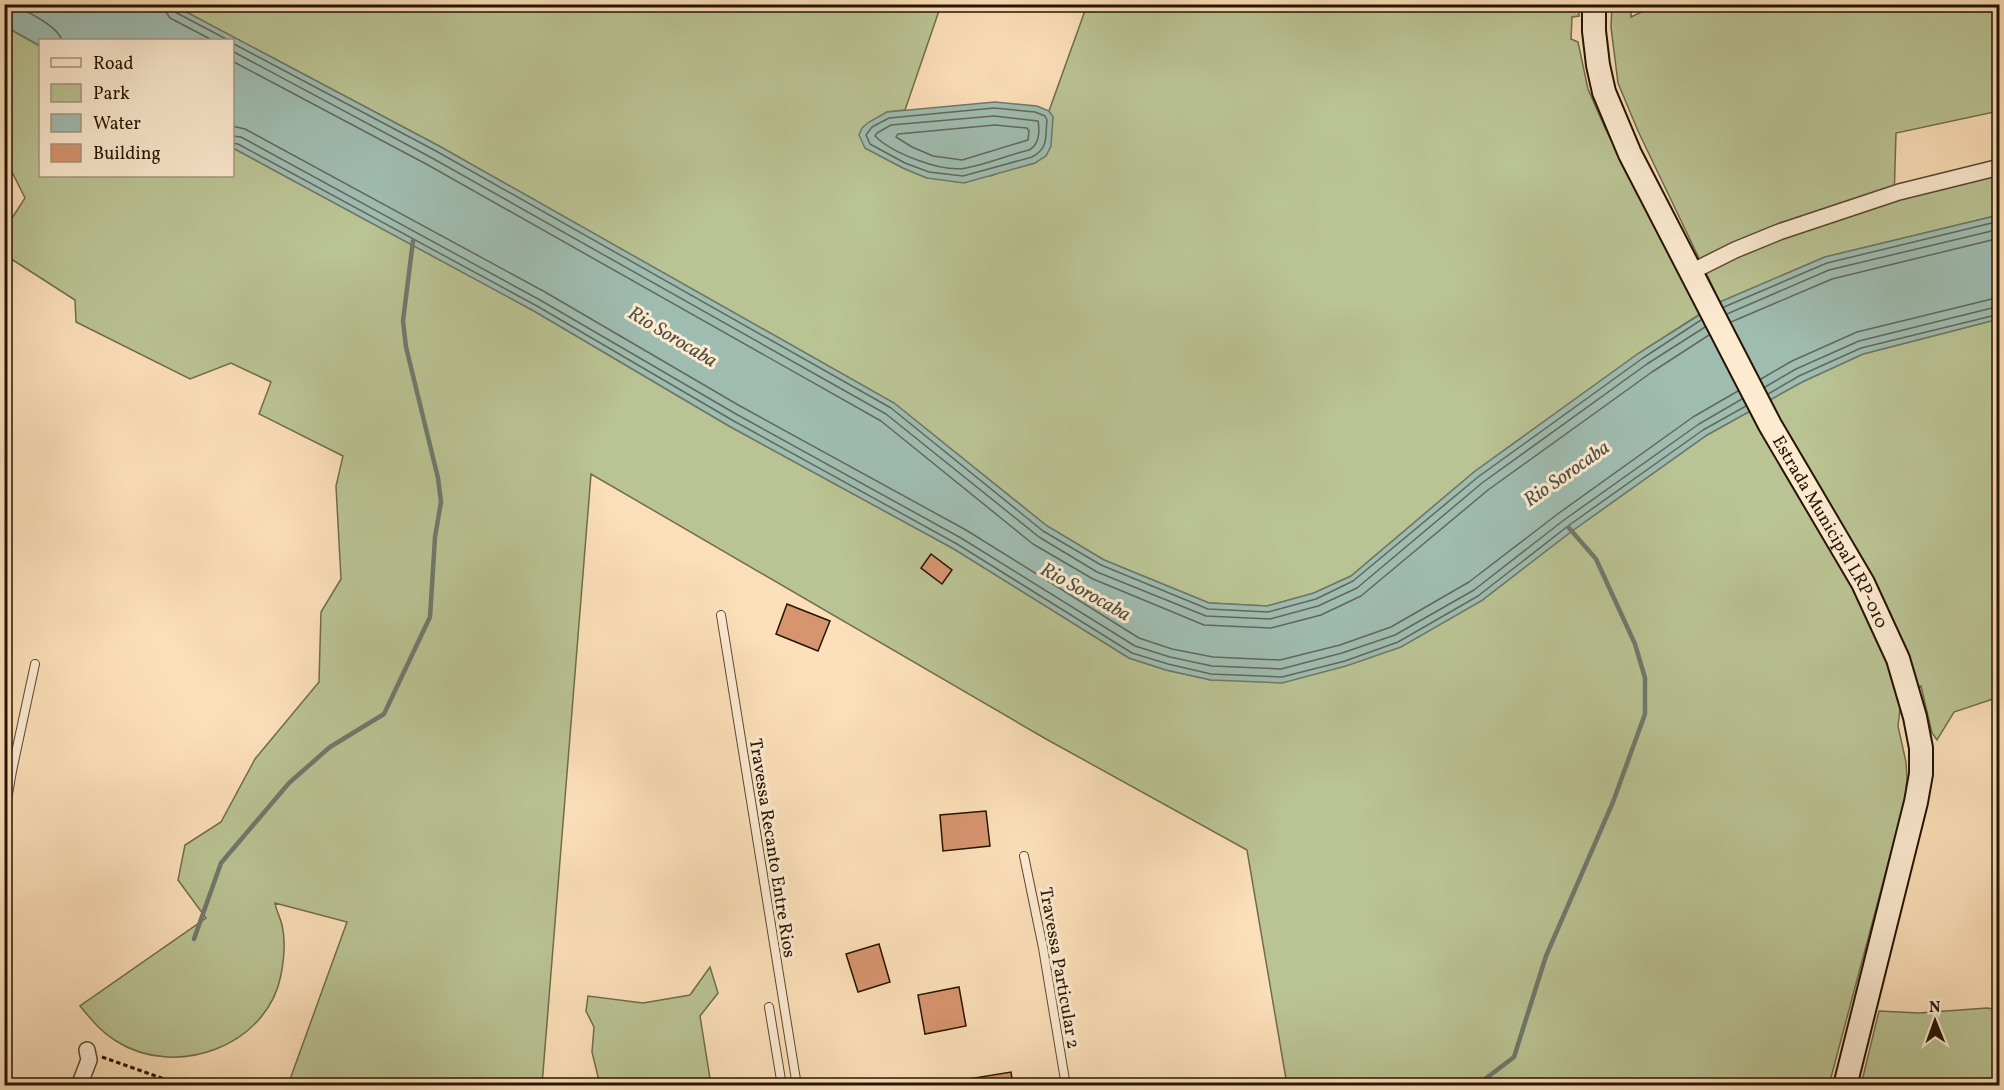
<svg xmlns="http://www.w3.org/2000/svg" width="2004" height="1090" viewBox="0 0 2004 1090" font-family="Vollkorn,serif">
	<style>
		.green { fill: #bac393; stroke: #706c4a; stroke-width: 1.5 }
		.water { fill: #9fbcb1; stroke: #6f796b; stroke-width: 1.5 }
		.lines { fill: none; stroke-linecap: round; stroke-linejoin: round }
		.shore { stroke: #62685a; stroke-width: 1.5 }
		.stream { stroke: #6f796b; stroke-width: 4.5 }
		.building { fill: #d6946f; stroke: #261402; stroke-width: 1.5 }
		.lane-casing { stroke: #5b4730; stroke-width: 10 }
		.street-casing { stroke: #5b4730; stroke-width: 18 }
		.secondary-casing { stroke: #261402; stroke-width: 26 }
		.path { stroke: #261402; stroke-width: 3; stroke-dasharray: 4.5 3; stroke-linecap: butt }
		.lane { stroke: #fcead1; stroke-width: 8 }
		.street { stroke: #fcead1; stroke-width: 15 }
		.secondary { stroke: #fcead1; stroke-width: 22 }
		.labels { text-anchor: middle; stroke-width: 6; stroke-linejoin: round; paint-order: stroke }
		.street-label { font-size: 18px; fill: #261402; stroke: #fcead1 }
		.water-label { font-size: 20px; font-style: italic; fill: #504f3f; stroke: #fcead1 }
	</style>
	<rect width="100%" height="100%" fill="#fbdfb8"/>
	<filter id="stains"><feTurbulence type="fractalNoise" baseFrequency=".00333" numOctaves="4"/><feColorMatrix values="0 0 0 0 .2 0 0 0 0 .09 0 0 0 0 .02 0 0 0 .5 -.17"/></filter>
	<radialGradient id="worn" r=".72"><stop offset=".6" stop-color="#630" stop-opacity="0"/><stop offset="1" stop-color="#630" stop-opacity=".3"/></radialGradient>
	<path class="green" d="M1658,4l341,1v106l-103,22 -2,67 105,-27v42l-174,42 -105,45 -82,-171 -20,-48 -7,-56 1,-22h19v12z
		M173,5h768l-36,105 -18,2 -22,36 38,20 24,10 63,-2 17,-6 28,-7 18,-45 -4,-7 38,-106h492v11l-7,1 -1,22 7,3 10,47 17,39 95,186 -61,39 -165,119 -123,104 -37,17 -47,13 -58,-3 -105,-43 -57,-34 -153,-123 -455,-257z
		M4,26l36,20v130h192l1,-28 301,163 195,115 225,123 175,109 37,12 45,10 270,-79 91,-70 135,-96 95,-53 61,-28 136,-35v378l-45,15 -17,28 -5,-7 -11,-47 -19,7 -4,33 8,36 1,16 -2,22 -76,285h-542l-40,-235 -201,-111 -455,-265 -49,611h-254l59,-163 -72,-19c1,7 5,14 7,22 4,16 2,34 -1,50 -14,72 -106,104 -165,66 -15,-9 -25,-22 -36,-35l126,-88 -28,-38 7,-35 36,-23 34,-63 64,-77 2,-70 20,-33 -5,-93 7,-30 -84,-42 12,-32 -40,-19 -41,16 -114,-57 -1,-22 -70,-45v-26l20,-31 -20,-40z
		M710,967l8,26 -18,23 11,69h-111l-8,-33 2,-25 -8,-16 2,-15 55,7 47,-8z
		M1987,1008l12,2v75h-138l18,-74 40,2z"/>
	<path class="water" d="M4,5h169l266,141 455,257 153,123 57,34 105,43 58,3 47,-13 37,-17 123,-104 165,-119 81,-51 105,-45 174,-42v104l-136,35 -61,28 -95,53 -135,96 -91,70 -80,46 -55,19 -64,17 -71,-3 -45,-10 -37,-12 -175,-109 -225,-123 -195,-115 -301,-163 -1,-108h-192v6l-35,-20z
		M995,102l42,4 12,5 4,6 -2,29 -5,10 -11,7 -71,20 -37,-5 -24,-10 -38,-20 -6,-13 3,-7 7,-6 18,-10z"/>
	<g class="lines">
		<path class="shore" d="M164,4l2,8 4,6 42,22
			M172,4l3,8 53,28
			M4,5c16,0 53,21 58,35
			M232,43l204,108 455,257 152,123 58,34 107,44 60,3 48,-13 37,-18 125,-104 165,-119 58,-38
			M232,51l200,107 454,256 153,123 58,35 109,44 64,3 48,-13 39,-18 125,-105 165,-119 58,-37
			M232,61l196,104 453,256 152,123 60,35 111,46 67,3 50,-13 40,-19 127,-106 164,-118 57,-37
			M994,108l41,4 10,4 2,4c-2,17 2,28 -15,37l-69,19 -34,-4 -24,-9 -35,-19 -4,-9 6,-8 17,-9z
			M994,116l44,5c2,11 1,24 -9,29 -21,5 -41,14 -63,18 -24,5 -74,-15 -91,-32l2,-3 14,-8z
			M995,125l32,3 2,3 -1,9 -66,20 -29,-4 -21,-9 -16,-10 2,-3z
			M232,126l13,3 300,163 195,114 226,124 173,108 33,11 41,8 67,3 60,-15 51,-18 78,-45 90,-69 134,-96 45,-26
			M232,136l9,1 299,163 196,114 225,124 174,108 35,11 42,9 69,3 61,-16 53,-18 79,-45 90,-70 135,-96 43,-25
			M232,143l6,1 299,162 195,114 225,124 175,109 36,11 43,10 71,3 63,-16 53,-19 80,-46 90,-70 135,-96 43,-24
			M1724,307l103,-44 173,-42
			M1727,314l102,-44 171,-41
			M1731,322l101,-43 168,-41
			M1761,379l31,-18 65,-29 143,-35
			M1765,387l31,-18 63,-28 141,-35
			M1768,394l31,-18 62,-28 139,-34"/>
		<path class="stream" d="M194,939l27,-76 68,-80 41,-36 54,-33 46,-97 5,-80 6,-35 -3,-24 -32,-131 -3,-26 10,-80
			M1476,1086l38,-29 32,-101 67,-154 32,-88v-36l-10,-34 -39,-85 -27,-31"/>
	</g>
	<path class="building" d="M931,554l21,16 -10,14 -21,-16z
		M787,604l43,17 -12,30 -42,-17z
		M986,811l4,35 -47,5 -3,-36z
		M879,944l11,38 -32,10 -12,-38z
		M959,987l7,39 -41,8 -7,-39z
		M1011,1072l2,14h-44l-1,-7z"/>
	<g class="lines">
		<defs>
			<path id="lane" d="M721,615l76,471
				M4,817l8,-46 23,-107
				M1024,856l19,92 23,138
				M769,1007l13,79"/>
			<path id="street" d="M1691,272l44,-22 44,-18 120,-40 101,-25
				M79,1086l10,-26 -2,-10"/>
			<g id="secondary">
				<path id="s1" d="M1594,4v27l4,34 6,27 26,62 140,271 93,158 35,76 17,58 6,31v26l-5,28 -71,284"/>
			</g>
		</defs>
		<use href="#lane" class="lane-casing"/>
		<use href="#street" class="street-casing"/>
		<use href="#secondary" class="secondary-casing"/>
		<path class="path" d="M102,1057l82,29"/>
		<use href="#lane" class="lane"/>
		<use href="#street" class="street"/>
		<use href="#secondary" class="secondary"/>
	</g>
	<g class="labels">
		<g class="street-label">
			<text dy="6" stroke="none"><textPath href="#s1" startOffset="584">Estrada Municipal LRP-010</textPath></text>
			<text transform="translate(773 848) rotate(81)" y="6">Travessa Recanto Entre Rios</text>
			<text transform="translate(1060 968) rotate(80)" y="6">Travessa Particular 2</text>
		</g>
		<g class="water-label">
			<text transform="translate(673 336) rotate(31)" y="7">Rio Sorocaba</text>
			<text transform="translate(1566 473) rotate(-35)" y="7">Rio Sorocaba</text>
			<text transform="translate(1086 591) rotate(29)" y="7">Rio Sorocaba</text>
		</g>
	</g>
	<rect width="2004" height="1090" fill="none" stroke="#fbdfb8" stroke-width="24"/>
	<rect x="6" y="6" width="1992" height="1078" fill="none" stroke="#261402" stroke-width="3"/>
	<rect x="12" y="12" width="1980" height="1066" fill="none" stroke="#261402" stroke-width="1.5"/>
	<rect x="39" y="39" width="195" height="138" fill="#fcead1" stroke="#a6947e" stroke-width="1.5"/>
	<rect x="51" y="58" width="30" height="9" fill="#fcead1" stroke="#a6947e" stroke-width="1.5"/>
	<text x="93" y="69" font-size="18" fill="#261402">Road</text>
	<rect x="51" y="84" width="30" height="18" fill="#bac393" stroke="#a6947e" stroke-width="1.5"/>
	<text x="93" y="99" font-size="18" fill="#261402">Park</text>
	<rect x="51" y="114" width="30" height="18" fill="#9fbcb1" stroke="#a6947e" stroke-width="1.5"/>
	<text x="93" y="129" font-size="18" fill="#261402">Water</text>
	<rect x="51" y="144" width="30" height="18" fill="#d6946f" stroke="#a6947e" stroke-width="1.5"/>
	<text x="93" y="159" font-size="18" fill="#261402">Building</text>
	<g transform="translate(1935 1021) rotate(359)" stroke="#fcead1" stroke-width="4.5" paint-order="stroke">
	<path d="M0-4.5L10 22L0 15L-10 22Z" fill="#261402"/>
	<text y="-9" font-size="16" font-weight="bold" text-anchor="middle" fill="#261402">N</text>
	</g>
	<rect width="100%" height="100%" filter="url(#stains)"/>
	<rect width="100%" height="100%" fill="url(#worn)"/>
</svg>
